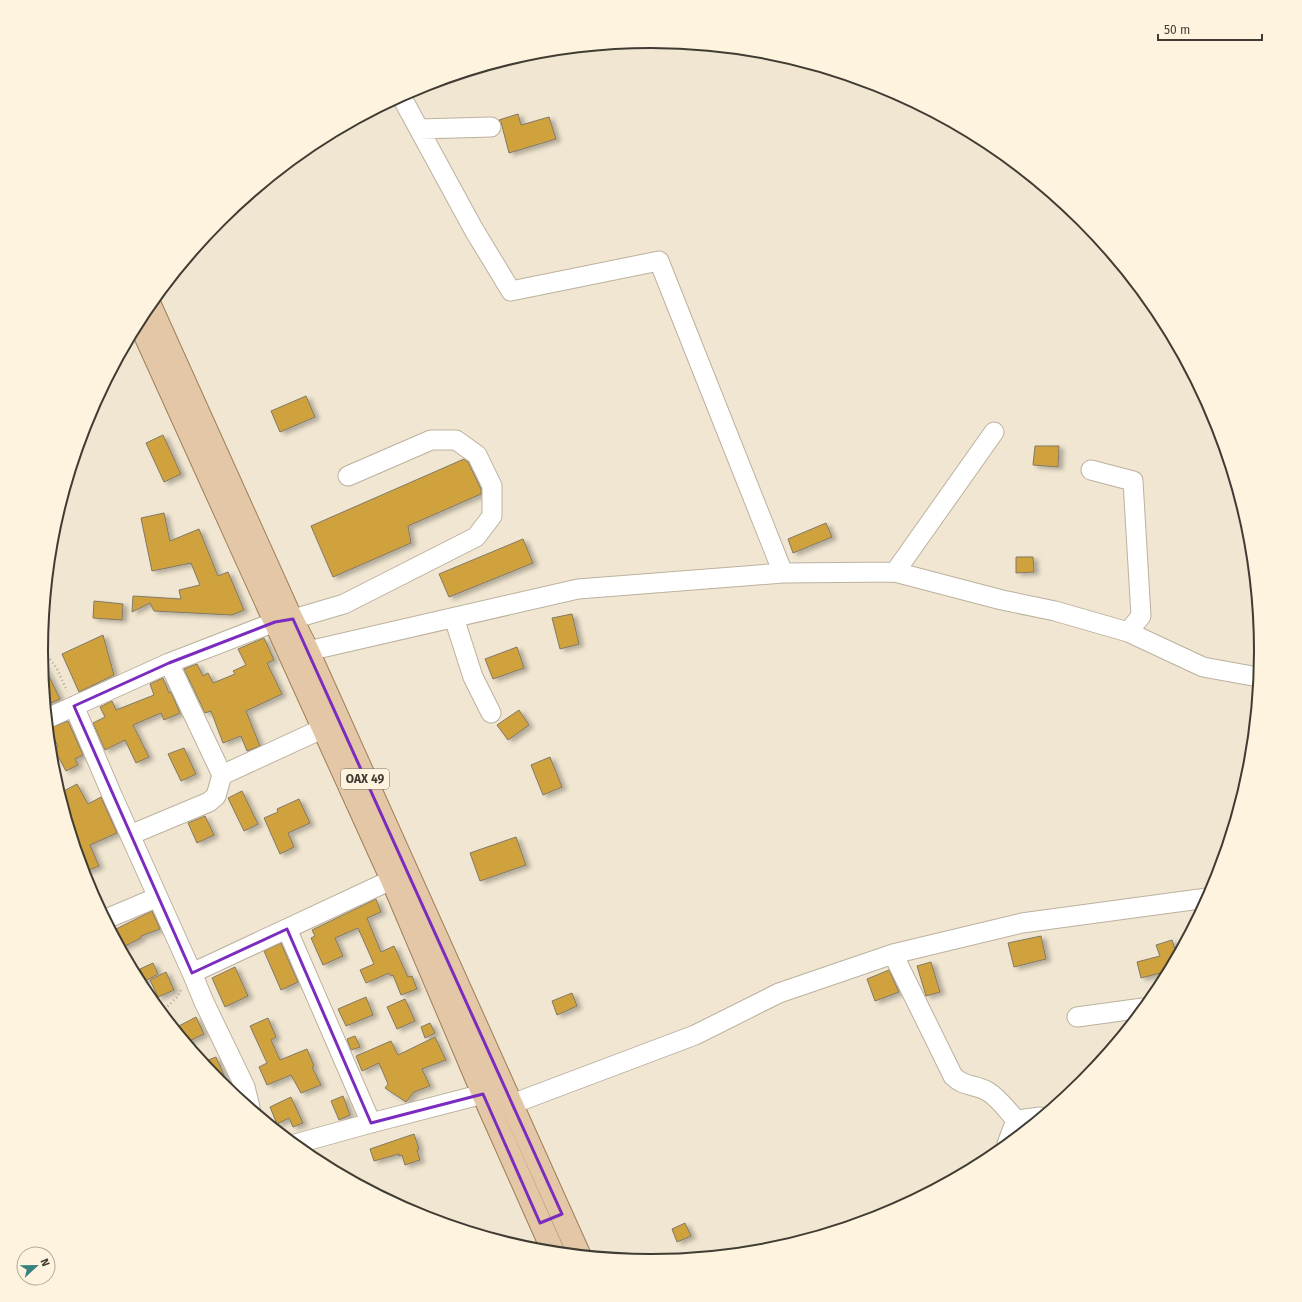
<svg xmlns="http://www.w3.org/2000/svg" width="1302" height="1302" viewBox="0 0 1302 1302" font-family="'Fira Sans',sans-serif">
	<style>
		.building { fill: #d0a23d; stroke: #827865; filter: url(#shadow) }
		.lines { fill: none; stroke-linecap: round; stroke-linejoin: round }
		.minor-casing { stroke: #bcb19d; stroke-width: 21 }
		.major-casing { stroke: #9e7e57; stroke-width: 24 }
		.path { stroke: #b0a898; stroke-width: 2.5; stroke-dasharray: 1 3; stroke-linecap: butt }
		.minor { stroke: #fff; stroke-width: 19 }
		.major { stroke: #e3c7a6; stroke-width: 22 }
		.marked { fill: none; stroke: #7b2cbf; stroke-width: 3; stroke-linejoin: round }
		.labels { text-anchor: middle; stroke-width: 3.5; stroke-linejoin: round; paint-order: stroke }
		.shield { fill: #fef3de; stroke: #797366; stroke-width: 1 }
		.shield-label { font-size: 12px; font-weight: bold; fill: #403c33 }
		.rim { fill: none; stroke: #403c33; stroke-width: 2 }
	</style>
	<defs>
		<filter id="shadow"><feDropShadow dx="4.5" dy="2.5" stdDeviation="2" flood-color="#0004"/></filter>
	</defs>
	<rect width="100%" height="100%" fill="#f0e6d1"/>
	<path class="building" d="M518,114l3,11 28,-8 7,22 -47,14 -8,-31 -2,-2z
		M306,396l9,21 -35,15 -9,-21z
		M163,435l18,39 -17,8 -18,-39z
		M1035,446h24l-1,21 -25,-2z
		M464,459l4,3 13,27v5l-73,32 3,17 -78,34 -22,-51z
		M164,513l6,28 29,-12 19,47 10,-4 16,38 -12,5 -78,-4 -4,-8 -18,9 1,-16 48,3 -2,-9 21,-5 -9,-22 -39,8 -11,-53z
		M826,523l6,14 -39,16 -5,-14z
		M523,539l10,24 -84,34 -10,-23z
		M1016,557h17l1,15 -18,1z
		M94,601l29,3 -1,16 -29,-2z
		M572,614l7,30 -19,5 -8,-31z
		M103,635l11,40 -35,17 -17,-38z
		M264,638l10,22 -7,3 15,31 -36,17 14,35 -13,5 -6,-15 -18,7 -12,-32 -6,2 -21,-44 13,-5 6,12 5,-3 5,10 22,-9 -2,-3 13,-6 -8,-16z
		M517,647l7,21 -31,11 -8,-20z
		M43,666h1l16,33 -14,6z
		M163,678l6,15 2,-1 9,21 -16,7 -3,-7 -28,12 16,32 -13,6 -11,-23 -20,10 -12,-27 12,-6 -5,-10 12,-6 4,9 38,-15 -4,-11z
		M519,710l10,15 -21,15 -11,-15z
		M68,721l15,34 -8,4 3,6 -12,6 -12,-22 4,-2 -8,-19z
		M184,748l12,26 -15,7 -13,-27z
		M550,757l12,30 -19,8 -12,-30z
		M77,784l11,20 13,-7 16,36 -27,12 9,21 -15,6 -24,-79z
		M242,791l16,33 -14,7 -16,-33z
		M299,799l11,24 -22,10 6,14 -14,7 -16,-36 14,-6 -1,-3z
		M205,816l9,19 -17,8 -9,-20z
		M516,837l10,28 -46,16 -10,-28z
		M376,899l5,13 -14,6 14,34 13,-6 14,31 4,-1 5,13 -16,6 -8,-20 -2,1 -2,-3 -23,10 -6,-13 14,-6 -16,-36 -23,10 8,18 -20,9 -12,-27 4,-2 -3,-6z
		M152,911l8,18 -19,7v2l-20,10 -9,-17z
		M1041,936l5,23 -32,8 -6,-24z
		M1172,940l5,15 -9,16 -27,7 -4,-16 23,-6 -4,-11z
		M281,943l17,39 -17,8 -17,-39z
		M931,962l9,30 -14,4 -9,-30z
		M153,963l5,11 -13,7 -5,-12z
		M235,967l13,29 -23,11 -13,-29z
		M889,970l10,22 -24,9 -8,-22z
		M166,972l8,18 -16,7 -8,-17z
		M572,993l5,13 -20,9 -5,-14z
		M366,997l7,18 -27,11 -8,-17z
		M405,999l10,22 -18,8 -10,-22z
		M196,1017l8,17 -17,8 -12,-14z
		M268,1018l8,19 -5,3 9,20 27,-11 7,17 -2,1 9,18 -20,8 -10,-18 -24,10 -8,-18 8,-4 -17,-37z
		M430,1023l5,10 -10,5 -4,-11z
		M355,1036l5,11 -9,3 -4,-11z
		M435,1037l11,23 -24,9 8,17 -16,6 -8,10 -21,-14 3,-4 -9,-21 -17,8 -6,-15 35,-15 7,14z
		M216,1057l15,34 -11,-9 -17,-20z
		M343,1096l7,19 -11,5 -8,-19z
		M291,1097l12,26 -10,4 -4,-9 -12,6 -7,-17z
		M414,1134l5,15 -2,1 3,10 -15,5 -3,-10 -3,1v-2l-25,7 -4,-12z
		M685,1223l6,13 -14,6 -5,-13z"/>
	<g class="lines">
		<defs>
			<path id="minor" d="M401,96l73,134 37,61 148,-30 124,312
				M419,129l72,-2
				M1091,470l42,11 8,135 -13,16
				M895,572l99,-140
				M454,618l19,59 18,36
				M308,651l270,-62 205,-16 112,-1 107,28 53,11 73,21 75,35 55,10
				M169,663l53,112
				M74,706l38,89 80,178 212,-99
				M48,718l121,-55 106,-41 18,-3 51,-15 132,-67 16,-21v-30l-15,-31 -21,-15h-25l-83,36
				M130,835l79,-33 7,-6 6,-21 102,-47
				M106,919l52,-22
				M287,929l84,194
				M893,954l60,122c11,11 21,8 34,15 11,6 20,19 29,29l24,-3
				M192,973l12,29 41,85 5,20
				M1077,1017l66,-9
				M512,1104l183,-69 84,-42 114,-39 129,-31 185,-25
				M295,1144l76,-21 112,-29
				M1007,1144l9,-24"/>
			<path id="major" d="M150,305l138,306 20,40 271,603
				M139,322l253,558 91,214 70,157"/>
		</defs>
		<use href="#minor" class="minor-casing"/>
		<use href="#major" class="major-casing"/>
		<path class="path" d="M41,646l16,23 10,22
			M162,1012l16,-16 4,-8"/>
		<use href="#minor" class="minor"/>
		<use href="#major" class="major"/>
	</g>
	<path class="marked" d="M293,619l269,595 -22,9 -57,-129 -112,29 -84,-194 -95,44 -118,-267 95,-43 106,-41z"/>
	<g class="labels">
		<rect class="shield" x="341" y="769" width="48" height="20" rx="3"/>
		<g class="shield-label">
			<text x="365" y="783">OAX 49</text>
		</g>
	</g>
	<path d="M0 0H1302V1302H0ZM48 651a603 603 0 1 1 1206 0a603 603 0 1 1-1206 0Z" fill="#fef3de" fill-rule="evenodd"/>
	<path class="rim" d="M48 651a603 603 0 1 1 1206 0a603 603 0 1 1-1206 0Z"/>
	<g transform="translate(36 1266) rotate(68)"><circle r="19" fill="#fef3de" stroke="#b2aa9a"/>
	<path d="M0-3L7 15L0 10L-7 15Z" fill="#398282"/>
	<text y="-6" font-size="11" font-weight="bold" text-anchor="middle" fill="#403c33">N</text>
	</g>
	<path d="M1158 34v6h104v-6" fill="none" stroke="#403c33" stroke-width="2"/>
	<text x="1164" y="34" font-size="12" fill="#403c33" stroke="#fef3de" stroke-width="3" paint-order="stroke">50 m</text>
</svg>
